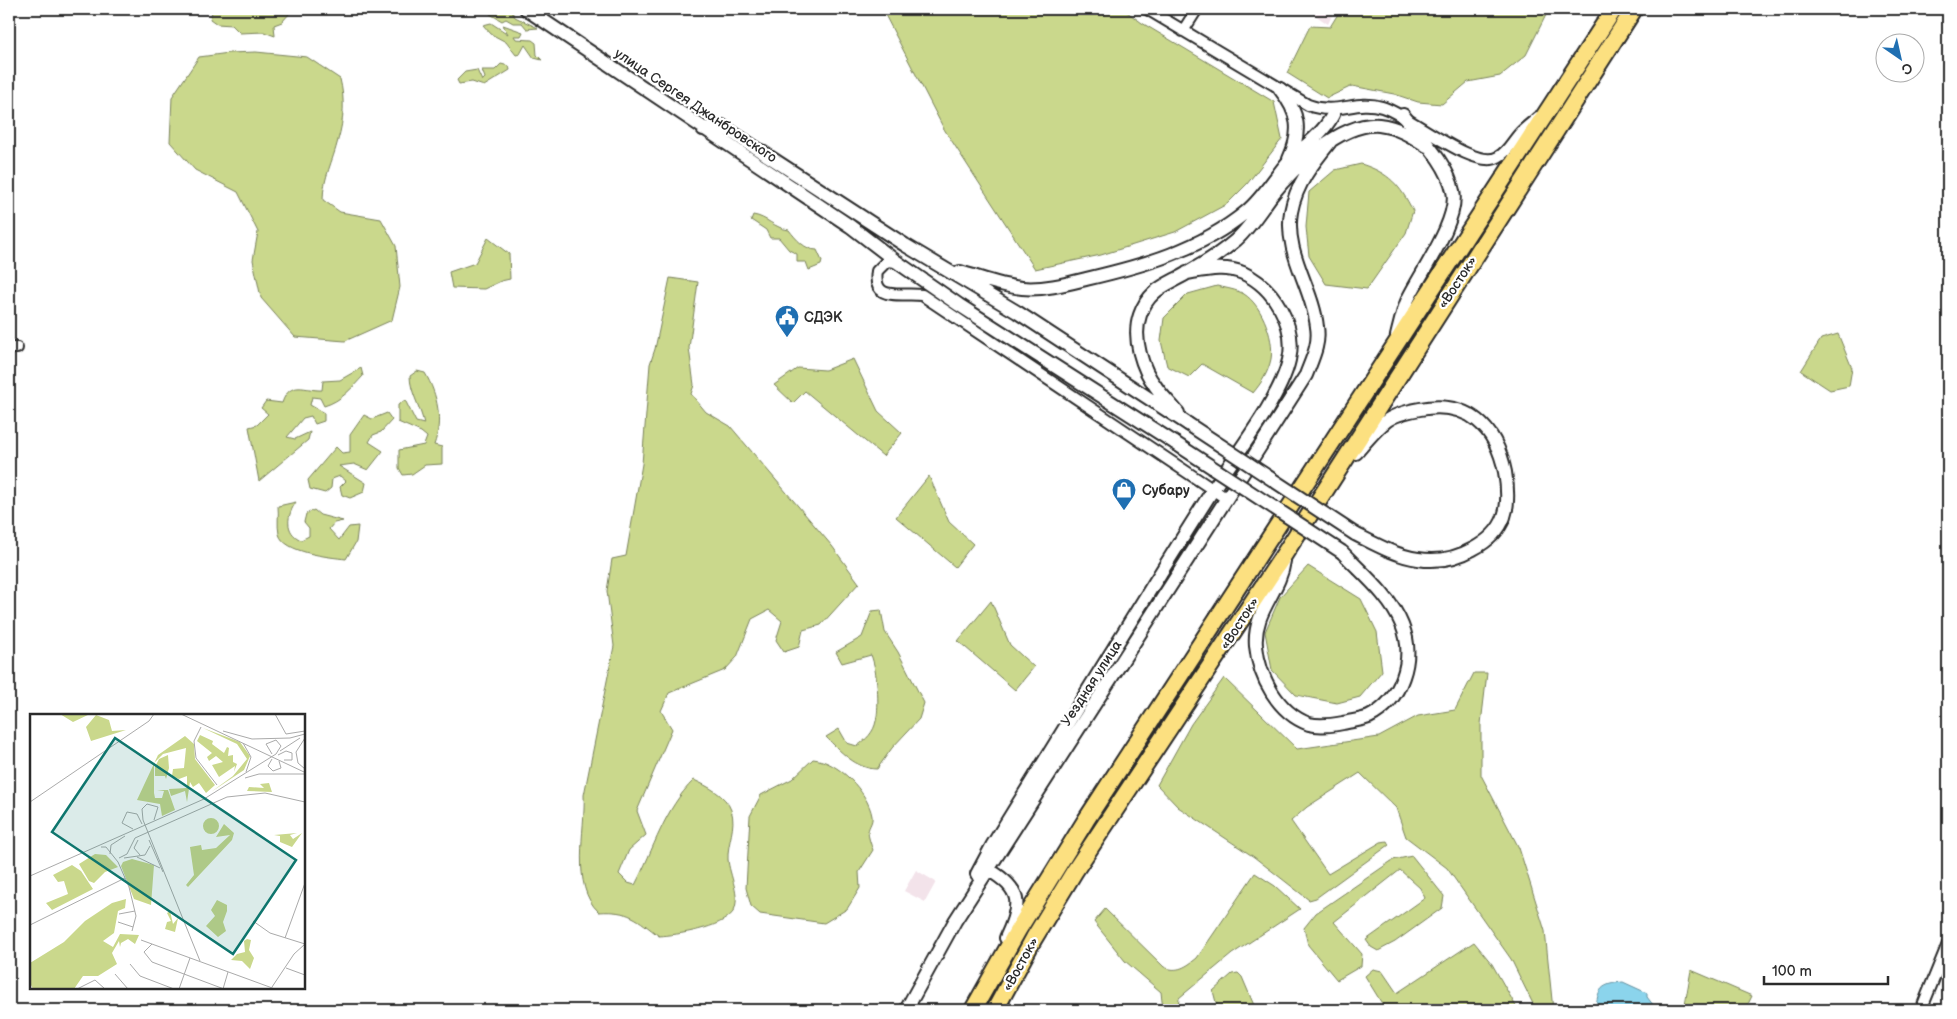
<svg xmlns="http://www.w3.org/2000/svg" width="1957" height="1019" viewBox="0 0 1957 1019" font-family="'Balsamiq Sans',sans-serif">
	<style>
		.built { fill: #f3e3ea }
		.green { fill: #cad88c; stroke: #7a825c }
		.water { fill: #8bd4ec; stroke: #65909f }
		.lines { fill: none; stroke-linecap: round; stroke-linejoin: round }
		.minor-casing { stroke: #2b2b2b; stroke-width: 14 }
		.tertiary-casing { stroke: #2b2b2b; stroke-width: 16 }
		.trunk-casing { stroke: #2b2b2b; stroke-width: 20 }
		.minor { stroke: #fff; stroke-width: 10 }
		.tertiary { stroke: #fff; stroke-width: 12 }
		.trunk { stroke: #fce080; stroke-width: 16 }
		.tertiary-bridge-casing { stroke: #2b2b2b; stroke-width: 16; stroke-linecap: butt }
		.tertiary-bridge { stroke: #fff; stroke-width: 12 }
		.labels { text-anchor: middle; stroke-width: 4.5; stroke-linejoin: round; paint-order: stroke }
		.street-label { font-size: 14px; fill: #2b2b2b; stroke: #fff }
		.poi-label { font-size: 14px; font-weight: bold; fill: #2b2b2b; stroke: #fff; text-anchor: start }
		.inset-road { fill: none; stroke: #aaa; stroke-width: 1 }
		.view { fill: #0f766e; fill-opacity: 0.15; stroke: #0f766e; stroke-width: 2.5 }
		.inset-edge { fill: none; stroke: #2b2b2b; stroke-width: 2.5 }
	</style>
	<rect width="100%" height="100%" fill="#fff"/>
	<filter id="ink" filterUnits="userSpaceOnUse"><feTurbulence type="fractalNoise" baseFrequency=".02" numOctaves="2"/><feDisplacementMap in="SourceGraphic" scale="10" xChannelSelector="R" yChannelSelector="G"/><feConvolveMatrix kernelMatrix="1 2 1 2 8 2 1 2 1" color-interpolation-filters="sRGB"/></filter>
	<g filter="url(#ink)">
		<path class="built" d="M1306,9h29l-7,15z
			M916,870l20,12 -11,20 -21,-11z"/>
		<path class="green" d="M203,9h86l1,4 -8,9 -8,3 1,11 -11,-4 -24,1 -8,-8 -15,-1 -7,-5 2,-7h-7z
			M492,9h18l5,8 23,11 -11,1 -5,-6h-9l-7,-4 -4,2 -12,-7z
			M882,9h241l19,14 132,79 8,37 -35,45 -20,20 -52,28 -74,23 -66,14 -91,-140z
			M1341,9h208l-23,46 -26,21 -32,6 -26,22 -24,-2 -24,-8 -42,-8 -25,12 -40,-25 23,-47 20,1z
			M491,23l17,11 -5,-9 20,7 -2,4h-7l2,3 16,1 4,3 1,12 5,5 -8,-2 -9,-13 -5,9 -4,1 -10,-13 -15,-8 -8,-9z
			M256,52l51,5 33,22c5,20 4,41 -2,61 -5,21 -15,38 -15,60l17,12 41,7 15,27 4,41 -8,33 -47,21 -50,-4 -34,-39 -8,-38 5,-28 -20,-40 -43,-22 -25,-28 2,-45 27,-40 30,-4z
			M501,64l8,2 1,4 -26,16 -12,-4 -13,2 -2,-4 8,-8 12,-2 5,11 3,-3 -3,-8h13z
			M1361,164c28,9 39,21 52,47l-7,22 -39,56 -41,-5 -17,-28 -3,-29 3,-35 26,-22z
			M753,215c14,2 21,13 36,15 7,9 16,20 28,20l5,11 -1,4 -12,5 -3,-8h-9v-8l-8,-4 -10,-12h-9l-4,-8 -15,-10z
			M488,238l21,16 1,25 -9,2 -17,8 -32,-1 -3,-16 26,-9z
			M670,278l28,4 -9,66 5,37 -3,9 15,18 24,14 102,120 27,37 -38,42 -18,5 -4,17 -15,5 -8,-12 6,-19 -13,-11 -17,9 -15,38 -12,13 -56,23 -8,18 11,18 -35,82 9,24 -17,15 -10,24 9,9 7,2c19,-36 29,-76 59,-105 13,6 32,15 37,30 6,16 -4,33 -3,49 1,16 14,38 5,53 -11,16 -56,23 -74,24 -22,-17 -30,-26 -60,-24 -29,-26 -13,-82 -15,-117l30,-149 -7,-55 5,-32 14,-3 16,-92 8,-100 5,-15z
			M1217,286c8,2 16,3 23,6 20,8 35,46 31,67 -3,14 -9,23 -18,34l-51,-29 -13,13 -22,-11 -6,-25 3,-23 24,-24z
			M1838,334l14,34 -3,18 -19,4 -29,-19 20,-32z
			M853,359l25,52 24,22 -19,23 -78,-65 -12,12 -19,-18 24,-17 27,2z
			M361,368l2,8c-12,13 -22,25 -39,30l-4,-8 -8,-1 -2,8 14,8v8l-9,3 -4,-8 -8,2 -16,19 8,2 15,-7 -2,8 -49,41 -10,-54 8,-2 11,-11 -7,-6 5,-7 16,2c8,-24 24,-12 40,-13l1,-9 17,-1z
			M417,371l8,2c13,22 18,48 9,72l8,2v17l-17,1 -13,9 -9,1 -4,-7v-18l25,-5 3,-8 -6,-5 -23,-10v-17l7,-5 11,22 8,2c-3,-16 -14,-32 -14,-48z
			M387,413l5,7 -11,12 -8,3 -4,7 14,9 -15,19 -14,-6 -15,2 27,17 -2,9 -14,6 -8,-3 -2,-8 6,-6 -6,-5 -8,3 -1,9 -6,5 -15,-4 -2,-9 28,-33 6,6 8,-1v-17l14,-20 8,4z
			M929,476l20,46 24,22 -18,23 -59,-50z
			M296,502c-9,13 -12,30 5,38l8,-4v-8l-5,-6 2,-8 8,-4 6,5 23,6 -9,2 -5,6 10,11 10,-13 9,-1 -2,16 -10,17c-17,-2 -62,-6 -67,-25 -2,-9 0,-19 -1,-28z
			M1308,566l53,33 16,33 5,39 -22,26 -23,6 -41,-8 -24,-25 -7,-38 15,-35z
			M991,601l19,44 24,22 -19,23 -57,-49z
			M881,610l4,22 13,20 26,51 -5,16 -27,29 -15,21c-21,0 -37,-18 -51,-32l13,-8 8,14 10,3c9,-6 17,-14 19,-25 4,-15 1,-52 -5,-66l-29,8 -6,-11 26,-15 10,-26z
			M1474,673h13l-6,51v51l38,73 26,83 8,79h-17l-25,-51 -64,-91 -41,-31 -10,-29 -36,-35 -53,34 -16,14 37,53 53,-32 6,-1 2,4 -73,53 -7,2 -55,-43 -76,-50 -21,-22 34,-61 33,-46 73,71 82,-12 39,-21 37,-6z
			M813,759c25,2 55,33 59,57 1,6 -3,10 -4,15 0,6 3,14 5,19l-14,22 1,16 -13,21 -23,14 -64,-9 -9,-8 -5,-18 4,-72 11,-21 31,-16z
			M1412,856l32,40 -2,12 -47,34 -17,9 -7,-4 -5,-7 59,-42 -5,-10 -20,-18 -66,52 28,32 -1,12 -24,14 -29,-35 -4,-17 12,-15 77,-53z
			M1255,873l20,13 25,23 -68,45 -53,44 -1,12h-15l-2,-18 -36,-31 -31,-39 11,-13 59,58c13,6 22,0 33,-9z
			M1474,942l18,22 26,46h-132l-21,-34 8,-7 9,2 15,22z
			M1691,970l61,26 -7,14h-61z
			M1238,973l4,4 14,33h-38l-5,-19 19,-17z"/>
		<path class="water" d="M1623,982l24,11v4l10,13h-61c1,-22 6,-26 27,-28z"/>
		<g class="lines">
			<defs>
				<path id="minor" d="M1147,9l161,96c29,11 47,-6 74,2 28,8 92,64 116,50 10,-5 15,-17 23,-25 5,-5 12,-10 17,-15
					M1183,31l14,-22
					M897,262l-10,-1 -10,10c-5,32 24,21 45,24l305,204
					M9,348h8
					M1921,1010l27,-66"/>
				<path id="tertiary" d="M526,9l324,217 47,36 62,43 216,138
					M1280,89c19,24 22,42 9,70
					M703,129l19,-3 183,119 112,67 171,112
					M960,272c21,6 40,14 62,16 21,2 44,-4 64,-9 56,-13 114,-29 160,-67 17,-14 27,-32 41,-49 16,-17 39,-30 48,-53
					M1397,336c3,-12 6,-26 11,-37 13,-27 52,-80 45,-108 -6,-29 -33,-54 -50,-76
					M1178,413c-7,-9 -16,-17 -22,-26 -14,-18 -24,-49 -16,-72 9,-27 28,-30 49,-43 16,-9 33,-20 47,-32 14,-13 24,-29 35,-44 22,-28 70,-74 108,-71 18,2 33,11 48,21
					M1355,534c20,10 41,22 63,25 19,3 39,-1 55,-10 34,-18 38,-42 32,-77 -9,-45 -37,-72 -85,-63 -11,2 -27,6 -35,13 -11,9 -20,20 -29,31
					M1284,561c-4,31 -31,50 -28,85 3,31 22,67 53,78 11,3 23,1 34,-1 8,-2 18,-3 26,-6 32,-16 47,-58 33,-92 -11,-28 -39,-51 -60,-73
					M989,870c33,19 33,34 17,68
					M977,874l15,-28c72,-116 142,-232 215,-347 23,-38 73,-98 82,-139 8,-34 -15,-73 -46,-87 -18,-8 -38,-3 -56,0
					M906,1010l49,-89 351,-546c6,-16 14,-31 11,-48 -4,-39 -33,-74 -26,-115 5,-28 22,-49 39,-70"/>
				<path id="trunk" d="M973,1010l45,-80 68,-110 528,-811
					M995,1010l39,-72 40,-66 211,-319 349,-544"/>
			</defs>
			<use href="#minor" class="minor-casing"/>
			<use href="#tertiary" class="tertiary-casing"/>
			<use href="#trunk" class="trunk-casing"/>
			<use href="#minor" class="minor"/>
			<use href="#tertiary" class="tertiary"/>
			<use href="#trunk" class="trunk"/>
			<defs>
				<path id="tertiary-bridge" d="M1188,424l167,110
					M1175,443l167,109"/>
			</defs>
			<use href="#tertiary-bridge" class="tertiary-bridge-casing"/>
			<use href="#tertiary-bridge" class="tertiary-bridge"/>
		</g>
	</g>
	<defs>
		<symbol id="civic-pin" viewBox="-11 -11 22 30"><path d="M0 17L-7.5 6A9.5 9.5 0 1 1 7.5 6Z" fill="#1f6fb2" stroke="#fff"/><path d="M-.6-6.5H3V-4.5H.6V-3L4-1V1h2V6H-6V1h2V-1L-.6-3ZM-1.2 2.5V6h2.4V2.5Z" fill="#fff"/></symbol>
		<symbol id="shop-pin" viewBox="-11 -11 22 30"><path d="M0 17L-7.5 6A9.5 9.5 0 1 1 7.5 6Z" fill="#1f6fb2" stroke="#fff"/><path d="M-5-2.5h2.3a2.7 3.5 0 0 1 5.4 0H5L5.5 6h-11ZM-1.5-2.5h3a1.5 2.3 0 0 0-3 0Z" fill="#fff"/></symbol>
	</defs>
	<g fill-rule="evenodd">
		<use href="#civic-pin" x="773" y="303" width="28" height="38"/>
		<use href="#shop-pin" x="1110" y="476" width="28" height="38"/>
	</g>
	<g class="labels">
		<g class="street-label">
			<text transform="translate(696 105) rotate(34)" y="5">улица Сергея Джанбровского</text>
			<text transform="translate(1457 282) rotate(-57)" y="5">«Восток»</text>
			<text transform="translate(1239 623) rotate(-57)" y="5">«Восток»</text>
			<text transform="translate(1091 683) rotate(-57)" y="5">Уездная улица</text>
			<text transform="translate(1020 964) rotate(-61)" y="5">«Восток»</text>
		</g>
		<g class="poi-label">
			<text x="804" y="322">СДЭК</text>
			<text x="1142" y="495">Субару</text>
		</g>
	</g>
	<g transform="translate(30 714)">
		<rect width="275" height="275" fill="#fff"/>
		<path d="M30,0h30l-17,8zM66,1l13,5 3,11 14,-1 -35,11 -5,-14zM173,14l37,14 10,14 -6,14 -33,22 22,-16 14,-17 -10,-15zM170,21l13,6 -1,3 12,9 3,-6 2,1 -1,8 5,-1v7l4,2 -3,8 1,-6 -16,11 -7,-12 11,-3 -7,-6 -7,5 -2,-4 5,-4 -15,-12zM155,22l9,8 1,15 20,26 -9,8 -7,-10 -6,4 -3,-5 -3,20 -2,-11 -14,5 -2,-7 18,-1v-12l-8,3 -7,-3 1,-7 11,-1 2,-20 -23,6 -9,9v30l1,5h7l2,-7 -7,-1h11l7,20 -13,6 -2,-12 -23,-4 21,-45zM138,41l1,13 -3,11 -1,-3h-10v-9l4,-8zM239,69l3,9 -25,-1 2,-4 15,1 -4,-4zM173 112a8 8 0 1 1 16 0a8 8 0 1 1-16 0ZM194,110l10,9 -2,7 -44,47 -2,-2 8,-10 -4,-28 11,-2 1,5 14,-2 14,-13 -14,2zM267,119l-7,2 3,4 9,-6 -10,14 -12,-5v-6l-6,-1zM65,140l11,1 12,12 -13,5 -11,11 -5,-2 -10,-17zM102,145l22,6 -3,40 -17,-6 -13,-33 2,-4zM42,151l9,6 12,18 -41,21 -6,-7 22,-9 -4,-13 -6,1 -5,-7zM96,185l-1,9 -7,3 -4,22 -11,8 10,6 7,-13 19,1 -4,9 -7,-5 -7,4 -1,4 -1,-6 -7,12 5,11 -19,12h-15l-9,13h-41l-3,-6v-20l34,-21 21,-21 27,-18zM187,186l10,5v6l-4,11 3,9 -8,6 -12,-11 9,-10 -4,-6zM140,197l3,13 5,-6 -3,14 -10,-3 2,-7 4,-1 -4,-8zM217,225l4,1 -2,10 5,8 -4,11 -8,-8 -11,-1 6,-6 8,-2 -1,-11z" fill="#cad88c"/>
		<path class="inset-road" d="M151,0l123,58M245,0l11,20 19,-3M171,13l-7,14 2,17 21,27M193,17l29,8 38,-1 15,-4M275,24l-9,14 2,11 7,6M213,29l8,14 -5,15M250,37l20,-13M248,41l8,-4 6,2v7h-8M242,45l-4,7 5,5 8,-3 -2,-7M215,64l14,-4h46M0,88l119,-81 5,-7M124,106l4,-13 -11,-3 -5,5 1,11 57,141M103,115l-11,-6 5,-11 10,2 5,10M108,126l-4,8 6,7M119,126l14,32M71,133h5l12,15 11,25 7,29 -4,15M80,140l1,-9 14,-9M107,143l23,11M89,144l8,-4 8,-16 92,-41 38,-4 40,9M94,144l21,-3 5,-9M0,162l174,-77 72,-45 5,-8 -5,-6 -10,4 6,10M89,200l16,-3M223,207l17,12 35,11M88,208l15,5M0,211l95,-47M255,224l20,-55M111,226l134,49M122,230l-8,8 8,10 72,27M100,250l10,12 34,13M256,254l19,7M85,260l13,15M242,273l22,-33 11,-10M47,275l18,-9 10,9M149,275l11,-31M193,275l5,-17"/>
		<path class="view" d="M85,24l181,122 -63,94 -181,-122z"/>
		<rect width="275" height="275" class="inset-edge"/>
	</g>
	<rect width="1957" height="1019" fill="none" stroke="#fff" stroke-width="30"/>
	<rect x="15" y="15" width="1927" height="989" fill="none" stroke="#2b2b2b" stroke-width="2" filter="url(#ink)"/>
	<g transform="translate(1900 58) rotate(146)"><circle r="24" fill="#ffffff" stroke="#aaaaaa"/>
	<path d="M0-4L9 19L0 12L-9 19Z" fill="#1f6fb2"/>
	<text y="-8" font-size="14" font-weight="bold" text-anchor="middle" fill="#2b2b2b">С</text>
	</g>
	<path d="M1764 976v8h124v-8" fill="none" stroke="#2b2b2b" stroke-width="2.5"/>
	<text x="1772" y="976" font-size="15" fill="#2b2b2b" stroke="#ffffff" stroke-width="4" paint-order="stroke">100 m</text>
</svg>
